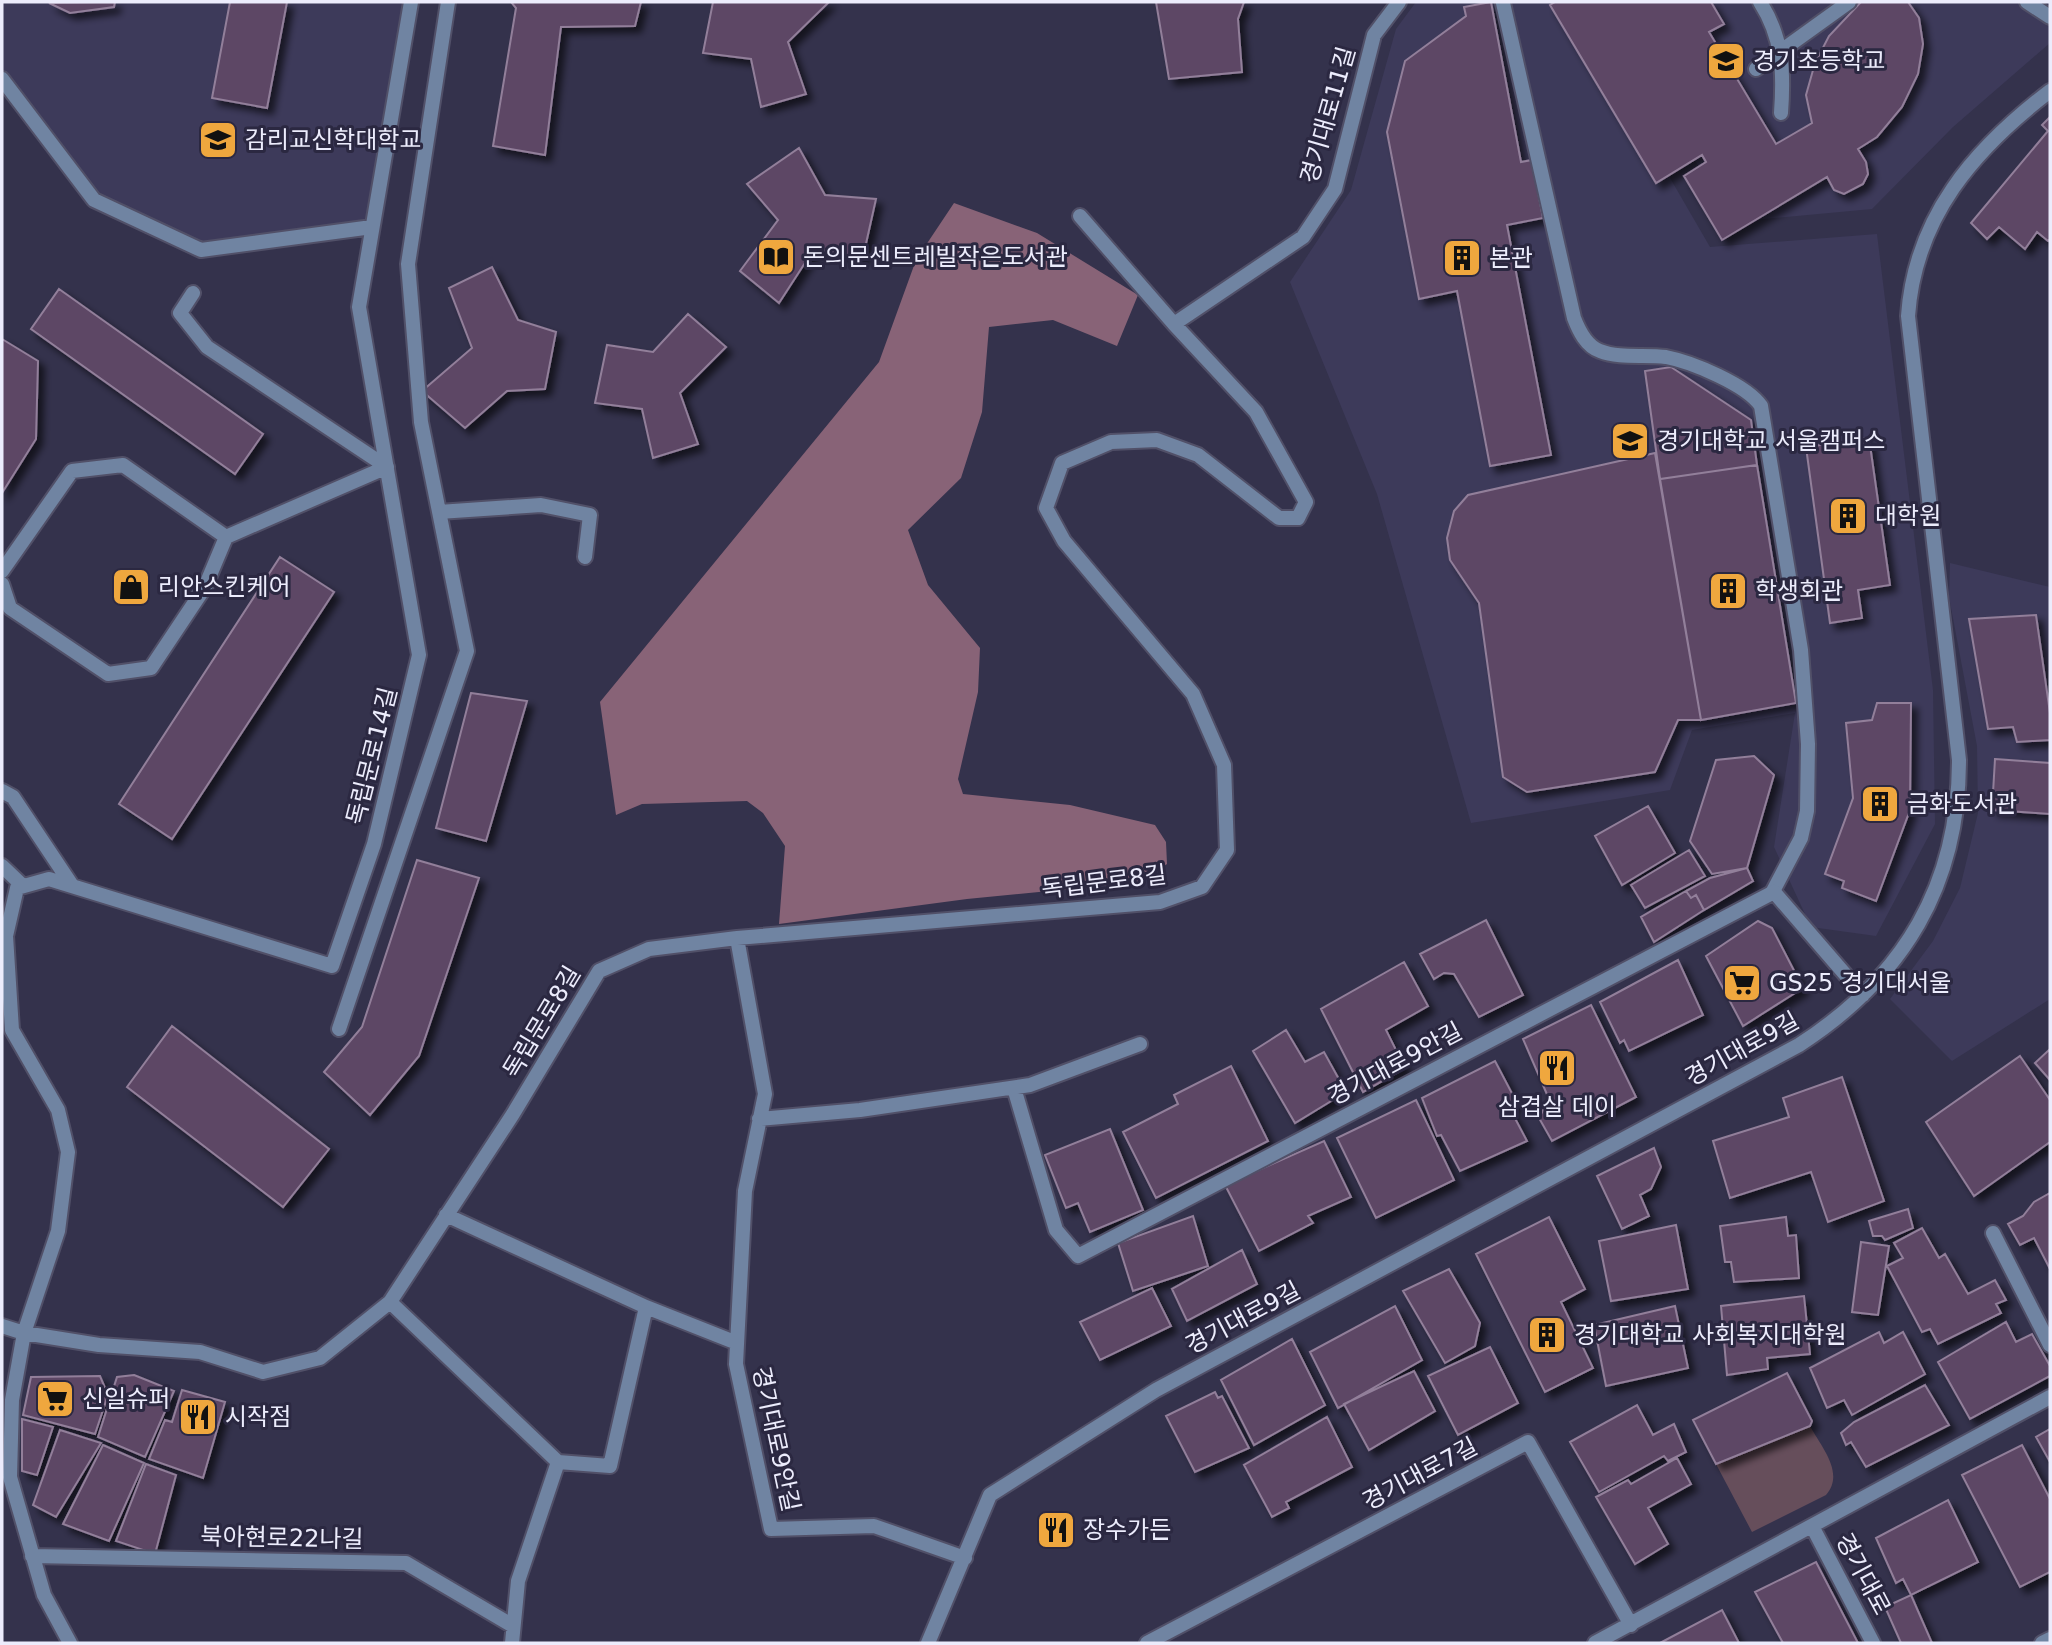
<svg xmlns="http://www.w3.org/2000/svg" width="2052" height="1645" viewBox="0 0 2052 1645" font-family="'DejaVu Sans','Noto Sans KR',sans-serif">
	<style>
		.built { fill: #3d3a5a }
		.green { fill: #664e5b }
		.forest { fill: #886377 }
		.building { fill: #5d4765; stroke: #927f9a; stroke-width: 2; filter: url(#shadow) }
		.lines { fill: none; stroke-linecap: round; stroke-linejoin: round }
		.lane-casing { stroke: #515068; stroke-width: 18 }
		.street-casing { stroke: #515068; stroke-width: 18 }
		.lane { stroke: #7084a2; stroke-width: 14 }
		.street { stroke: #7084a2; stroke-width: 14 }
		.labels { text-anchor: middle; stroke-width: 6; stroke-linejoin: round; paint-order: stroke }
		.poi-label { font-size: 24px; fill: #ececfc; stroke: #2b2841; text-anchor: start }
		.street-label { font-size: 24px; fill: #ececfc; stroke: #2b2841 }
	</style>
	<defs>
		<filter id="shadow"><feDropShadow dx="6" dy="6" stdDeviation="3.5" flood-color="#0009"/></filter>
	</defs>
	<rect width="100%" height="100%" fill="#34324c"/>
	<path class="built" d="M2,2h409l-39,225 -171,23 -107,-50 -92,-121z
		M1416,2h152l142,245 167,-13 56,456 2,134 -59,112 -65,-9 -37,-80 21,-134 -103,17 -22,60 -199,33 -94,-329 -87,-212 61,-92 45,-161z
		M1603,2h447v41l-97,84 -81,82 -141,13z
		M1950,563l100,24v412l-98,62 -62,-62 43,-58 27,-53 18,-75 -1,-67 -28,-149z"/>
	<path class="green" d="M1810,1426c12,22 35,47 16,69l-74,37 -36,-68z"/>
	<path class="forest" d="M954,203l83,30 101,62 -21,51 -64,-26 -64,7 -7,85 -21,66 -53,52 20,55 52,63 -2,44 -20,87 5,15 107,11 85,20 11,17 1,22 -26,18 -174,17 -188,25 6,-78 -22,-33 -16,-12 -105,3 -26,11 -16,-113 279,-340 37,-102z"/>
	<path class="building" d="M115,2l-1,5 -44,6 -21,-10z
		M230,2h57l-20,106 -55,-10z
		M511,2h130l-6,24 -74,1 -16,128 -52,-9 23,-138z
		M713,2h116l-41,40 18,52 -45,13 -10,-48 -48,-6z
		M1156,2h88l-6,17 4,53 -73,7z
		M1491,2l30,160 11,-2 11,58 -36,7 44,230 -61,11 -33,-175 -38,8 -32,-167 18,-71 61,-45 -2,-9z
		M1555,2h156l13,22 -15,8 67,112 36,-21 -6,-28 9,-32 14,-27 32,-34h47l11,16 4,26 -5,30 -16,33 -25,30 -19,12 8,13 2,12 -5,10 -19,10 -10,-4 -7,-13 -105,63 -38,-64 22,-14 -4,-7 -46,28 -106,-178z
		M2050,117v122l-2,2 -11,-9 -12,17 -26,-22 -12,12 -16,-16 77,-92 -6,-6z
		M799,148l26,47 51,4 -13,58 -49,-8 -35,54 -39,-32 38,-51 -31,-36z
		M492,267l26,53 38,12 -11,57 -38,2 -42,37 -43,-37 50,-43 -23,-60z
		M59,289l204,145 -28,40 -204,-145z
		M688,314l38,33 -46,46 18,51 -45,14 -11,-49 -47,-6 12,-58 46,7z
		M2,339l36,22 -2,78 -34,54z
		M1671,367l80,53 6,45 -97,14 -15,-108z
		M1869,438l21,147 -32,5 4,28 -32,5 -24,-176z
		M1655,453l46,267h-23l-23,52 -128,20 -24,-15 -24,-174 -29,-43 -3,-22 7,-27 14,-16z
		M1757,465l39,238 -95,17 -41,-241z
		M280,557l54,35 -162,247 -53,-35z
		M2036,615l14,98v27l-33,2 -4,-15 -25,2 -19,-110z
		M471,693l56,8 -41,140 -50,-13z
		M1877,703h34l-1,107 -34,91 -34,-13 2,-7 -19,-7 28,-76 -7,-75 26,-3z
		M1754,756l20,19 -27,93 -35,6 -22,-33 26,-81z
		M1995,759l55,4v51l-58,-4z
		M1648,806l27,47 -53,32 -27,-49z
		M1689,850l16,26 -60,32 -14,-23z
		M417,860l62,18 -60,178 -49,59 -46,-43 38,-45z
		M1747,868l6,13 -49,29 -8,-15 -5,3 -5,-7 24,-13z
		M1686,891l5,7 5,-3 8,15 -50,32 -13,-25z
		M1486,920l37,75 -44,22 -25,-43 -10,-1 -10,6 -14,-25z
		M1758,921l14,7 31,60 -60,38 -37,-70z
		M1678,960l25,55 -74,36 -5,-11 -4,3 -20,-41z
		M1404,962l24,44 -42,24 19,38 -42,24 -42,-83z
		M1591,1005l45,92 -84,44 -13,-23 10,-19 -26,-60z
		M172,1026l157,123 -46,58 -156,-120z
		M1286,1030l19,32 19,-10 22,40 -51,31 -42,-72z
		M2050,1049v31l-15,-17z
		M2020,1056l30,44v42l-76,54 -48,-74z
		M1495,1061l22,42 -8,4 18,34 -67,30 -19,-36 -4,1 -15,-38z
		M1231,1066l37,75 -112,57 -33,-66 55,-28 -4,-9z
		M1842,1077l42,124 -56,21 -17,-50 -81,26 -17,-57 76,-24 -6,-19z
		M1416,1100l38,80 -78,38 -39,-80z
		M1110,1129l33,81 -53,22 -12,-29 -12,5 -21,-53z
		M1324,1141l27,56 -43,19 5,7 -54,28 -34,-66z
		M1654,1148l7,19 -10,22 -11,6 9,21 -27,13 -25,-53z
		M2050,1193v76l-16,-31 -14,7 -12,-21 15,-8 11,-14z
		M1908,1209l5,19 -28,12 -3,-4h-9l-4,-15z
		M1193,1216l15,50 -75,25 -15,-48z
		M1549,1217l36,72 -24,13 32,66 -48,24 -69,-138z
		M1786,1217l2,19 8,-1 3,43 -65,4 -3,-20h-6l-5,-36z
		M1676,1225l12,64 -77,12 -12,-60z
		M1922,1228l17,30 6,-4 23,40 27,-14 11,20 -10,4 5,9 -63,31 -8,-15 -8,3 -35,-66 16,-8 -9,-15z
		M1861,1242l28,4 -11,69 -26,-3z
		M1242,1250l15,34 -70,37 -15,-32z
		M1449,1269l31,54 -5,23 -30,17 -42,-72z
		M1152,1288l19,38 -71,34 -20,-38z
		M1804,1296l6,58 -43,4 1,11 -41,6 -6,-69z
		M1395,1306l27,54 -84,48 -28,-56z
		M1675,1306l13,62 -82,18 -12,-61z
		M2006,1322l10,20 16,-8 18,32v10l-80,43 -32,-57z
		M1879,1332l5,11 19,-11 22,42 -73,41 -8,-15 -17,8 -17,-40z
		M1292,1339l33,66 -71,40 -33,-65z
		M1490,1347l28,56 -60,32 -30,-59z
		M1414,1371l21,40 -66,39 -25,-46z
		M1787,1373l25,48 -2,5 -94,38 -23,-44z
		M134,1375l40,16 -29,66 -47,-20 19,-60z
		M100,1376l8,19 -13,39 -72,-19 8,-38z
		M1925,1385l24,40 -83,42 -15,-25 -5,3 -5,-12 13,-11z
		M182,1390l43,12 -22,76 -54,-19 16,-39 7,2z
		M1215,1392l3,6 4,-2 27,52 -54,24 -29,-56z
		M1637,1405l16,30 21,-11 12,28 -18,9 -4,-5 -65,36 -29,-50z
		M1327,1417l25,50 -66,35 3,6 -17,9 -28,-52z
		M22,1419l31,8 -16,48 -15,-4z
		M2050,1429v33l-14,-25z
		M60,1430l41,13 -45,74 -23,-12z
		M103,1445l41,18 -35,78 -46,-17z
		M2022,1445l28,54v73l-30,15 -58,-112z
		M1677,1458l14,26 -43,24 20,36 -33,20 -39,-67 32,-17 3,4z
		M146,1464l30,11 -21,79 -39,-13z
		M1948,1500l30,62 -67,33 -8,-16 -7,4 -20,-45z
		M1816,1562l42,81h-75l-28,-51z
		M1911,1595l21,48h-31l-16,-36z
		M1722,1610l17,33h-79z"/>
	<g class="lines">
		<defs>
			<path id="lane" d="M1760,2c23,36 24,70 21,111
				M2027,2l23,15
				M1503,3l71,315c5,13 12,28 26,33 20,8 45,3 66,6 26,5 81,28 95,49l40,244 7,94 -1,67 -6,27 -29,55
				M1756,69l93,-67
				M439,512l102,-7 49,10 -5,42
				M339,1029l128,-378 -46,-229 -13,-158 40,-262
				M1993,1233l57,112"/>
			<path id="street" d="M2,79l92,121 107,50 171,-23
				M1080,216l94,108 129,-87 32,-48 39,-154 25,-33
				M193,293l-13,20 27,34 180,120
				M2,571l70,-100 51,-6 103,72
				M2,584l8,24 98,66 43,-6 54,-81 21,-50 161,-70
				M2,791l11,6 58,87
				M2,866l21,20
				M737,938l28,156 -20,97 -9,173 35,165 103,-3 91,32
				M1014,1088l42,142 22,26 696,-364 89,103
				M759,1119l101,-9 170,-25 110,-41
				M446,1215l200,92 91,36
				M390,1302l168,160 52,4 36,-159
				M2,1326l22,7 75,12 101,7 63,20 57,-14 70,-56 123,-188 86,-143 50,-22 88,-11 423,-36 42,-15 25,-37 -3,-85 -31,-71 -129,-153 -18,-33 16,-45 49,-21 46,-2 41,15 81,63h19l8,-16 -50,-90 -82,-88
				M1812,1526l61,117
				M32,1556l374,7 107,63
				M70,1643l-26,-48 -34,-118 2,-77 12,-67 34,-102 10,-79 -10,-42 -46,-80 -6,-94 11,-48 32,-9 283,87 42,-122 45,-189 -60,-348 52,-305
				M512,1643l6,-62 40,-119
				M928,1643l62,-148 166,-105 643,-345c105,-68 160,-160 160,-285l-51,-444c7,-99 66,-167 142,-225
				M1147,1643l381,-201 103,183
				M1595,1643l455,-246
				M2042,1643l8,-4"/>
		</defs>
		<use href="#lane" class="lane-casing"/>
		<use href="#street" class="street-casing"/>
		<use href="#lane" class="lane"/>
		<use href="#street" class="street"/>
	</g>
	<defs>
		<symbol id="school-square" viewBox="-11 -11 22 22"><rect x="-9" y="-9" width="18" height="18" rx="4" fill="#efa73e" stroke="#2b2841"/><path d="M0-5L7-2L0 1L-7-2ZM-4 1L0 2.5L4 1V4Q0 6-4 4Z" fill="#111"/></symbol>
		<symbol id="university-square" viewBox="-11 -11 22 22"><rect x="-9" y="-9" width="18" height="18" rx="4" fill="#efa73e" stroke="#2b2841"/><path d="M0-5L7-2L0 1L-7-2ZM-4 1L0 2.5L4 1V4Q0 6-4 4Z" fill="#111"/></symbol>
		<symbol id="library-square" viewBox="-11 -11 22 22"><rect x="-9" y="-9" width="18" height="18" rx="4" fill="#efa73e" stroke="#2b2841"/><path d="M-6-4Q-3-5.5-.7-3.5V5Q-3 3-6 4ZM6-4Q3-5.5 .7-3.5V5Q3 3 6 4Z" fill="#111"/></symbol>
		<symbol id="building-square" viewBox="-11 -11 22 22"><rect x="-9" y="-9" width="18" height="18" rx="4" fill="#efa73e" stroke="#2b2841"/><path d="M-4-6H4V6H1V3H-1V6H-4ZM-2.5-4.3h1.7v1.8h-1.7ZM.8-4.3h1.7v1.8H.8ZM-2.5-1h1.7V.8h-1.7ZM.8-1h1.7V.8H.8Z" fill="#111"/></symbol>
		<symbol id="shop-square" viewBox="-11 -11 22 22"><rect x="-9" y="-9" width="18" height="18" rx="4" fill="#efa73e" stroke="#2b2841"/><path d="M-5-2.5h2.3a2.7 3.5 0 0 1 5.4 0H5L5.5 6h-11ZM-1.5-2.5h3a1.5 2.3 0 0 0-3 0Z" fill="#111"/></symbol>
		<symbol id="supermarket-square" viewBox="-11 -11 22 22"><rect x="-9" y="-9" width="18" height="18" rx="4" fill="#efa73e" stroke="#2b2841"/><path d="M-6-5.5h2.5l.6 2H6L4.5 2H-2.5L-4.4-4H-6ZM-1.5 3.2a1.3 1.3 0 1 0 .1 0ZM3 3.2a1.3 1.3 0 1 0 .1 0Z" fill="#111"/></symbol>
		<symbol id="restaurant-square" viewBox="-11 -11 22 22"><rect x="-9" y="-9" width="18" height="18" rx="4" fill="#efa73e" stroke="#2b2841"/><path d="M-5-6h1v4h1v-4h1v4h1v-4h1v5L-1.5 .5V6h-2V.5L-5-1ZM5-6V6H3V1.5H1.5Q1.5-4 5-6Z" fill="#111"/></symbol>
	</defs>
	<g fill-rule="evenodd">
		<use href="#school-square" x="1704" y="39" width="44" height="44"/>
		<use href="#university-square" x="196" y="118" width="44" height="44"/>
		<use href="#library-square" x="754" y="235" width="44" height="44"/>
		<use href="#building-square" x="1440" y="236" width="44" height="44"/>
		<use href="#university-square" x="1608" y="419" width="44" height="44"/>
		<use href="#building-square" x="1826" y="494" width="44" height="44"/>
		<use href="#shop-square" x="109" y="565" width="44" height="44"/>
		<use href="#building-square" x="1706" y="569" width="44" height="44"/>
		<use href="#building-square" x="1858" y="782" width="44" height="44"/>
		<use href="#supermarket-square" x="1720" y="961" width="44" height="44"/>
		<use href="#restaurant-square" x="1535" y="1046" width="44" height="44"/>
		<use href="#building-square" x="1525" y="1313" width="44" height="44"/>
		<use href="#supermarket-square" x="33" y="1377" width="44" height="44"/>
		<use href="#restaurant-square" x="176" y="1395" width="44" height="44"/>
		<use href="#restaurant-square" x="1034" y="1508" width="44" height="44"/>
	</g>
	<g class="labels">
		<g class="poi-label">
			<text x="1753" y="69">경기초등학교</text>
			<text x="245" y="148">감리교신학대학교</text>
			<text x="803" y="265">돈의문센트레빌작은도서관</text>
			<text x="1489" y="266">본관</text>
			<text x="1657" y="449">경기대학교 서울캠퍼스</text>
			<text x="1875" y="524">대학원</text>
			<text x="158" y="595">리안스킨케어</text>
			<text x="1755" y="599">학생회관</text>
			<text x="1907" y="812">금화도서관</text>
			<text x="1769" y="991">GS25 경기대서울</text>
			<text x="1557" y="1115" text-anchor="middle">삼겹살 데이</text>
			<text x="1574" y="1343">경기대학교 사회복지대학원</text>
			<text x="82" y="1407">신일슈퍼</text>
			<text x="225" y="1425">시작점</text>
			<text x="1083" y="1538">장수가든</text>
		</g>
		<g class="street-label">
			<text transform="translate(1328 115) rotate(-74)" y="8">경기대로11길</text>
			<text transform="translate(372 756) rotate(-76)" y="8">독립문로14길</text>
			<text transform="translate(1104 882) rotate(-7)" y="8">독립문로8길</text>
			<text transform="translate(542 1022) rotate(-59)" y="8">독립문로8길</text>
			<text transform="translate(1742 1049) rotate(-29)" y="8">경기대로9길</text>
			<text transform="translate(1395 1064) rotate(-28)" y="8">경기대로9안길</text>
			<text transform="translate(1243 1318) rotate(-28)" y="8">경기대로9길</text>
			<text transform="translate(776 1439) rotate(78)" y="8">경기대로9안길</text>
			<text transform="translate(1420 1474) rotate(-28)" y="8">경기대로7길</text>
			<text transform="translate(282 1538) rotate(1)" y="8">북아현로22나길</text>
			<text transform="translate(1863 1574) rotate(62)" y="8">경기대로</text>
		</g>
	</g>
	<rect width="2052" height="1645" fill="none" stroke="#ececfc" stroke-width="7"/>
</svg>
